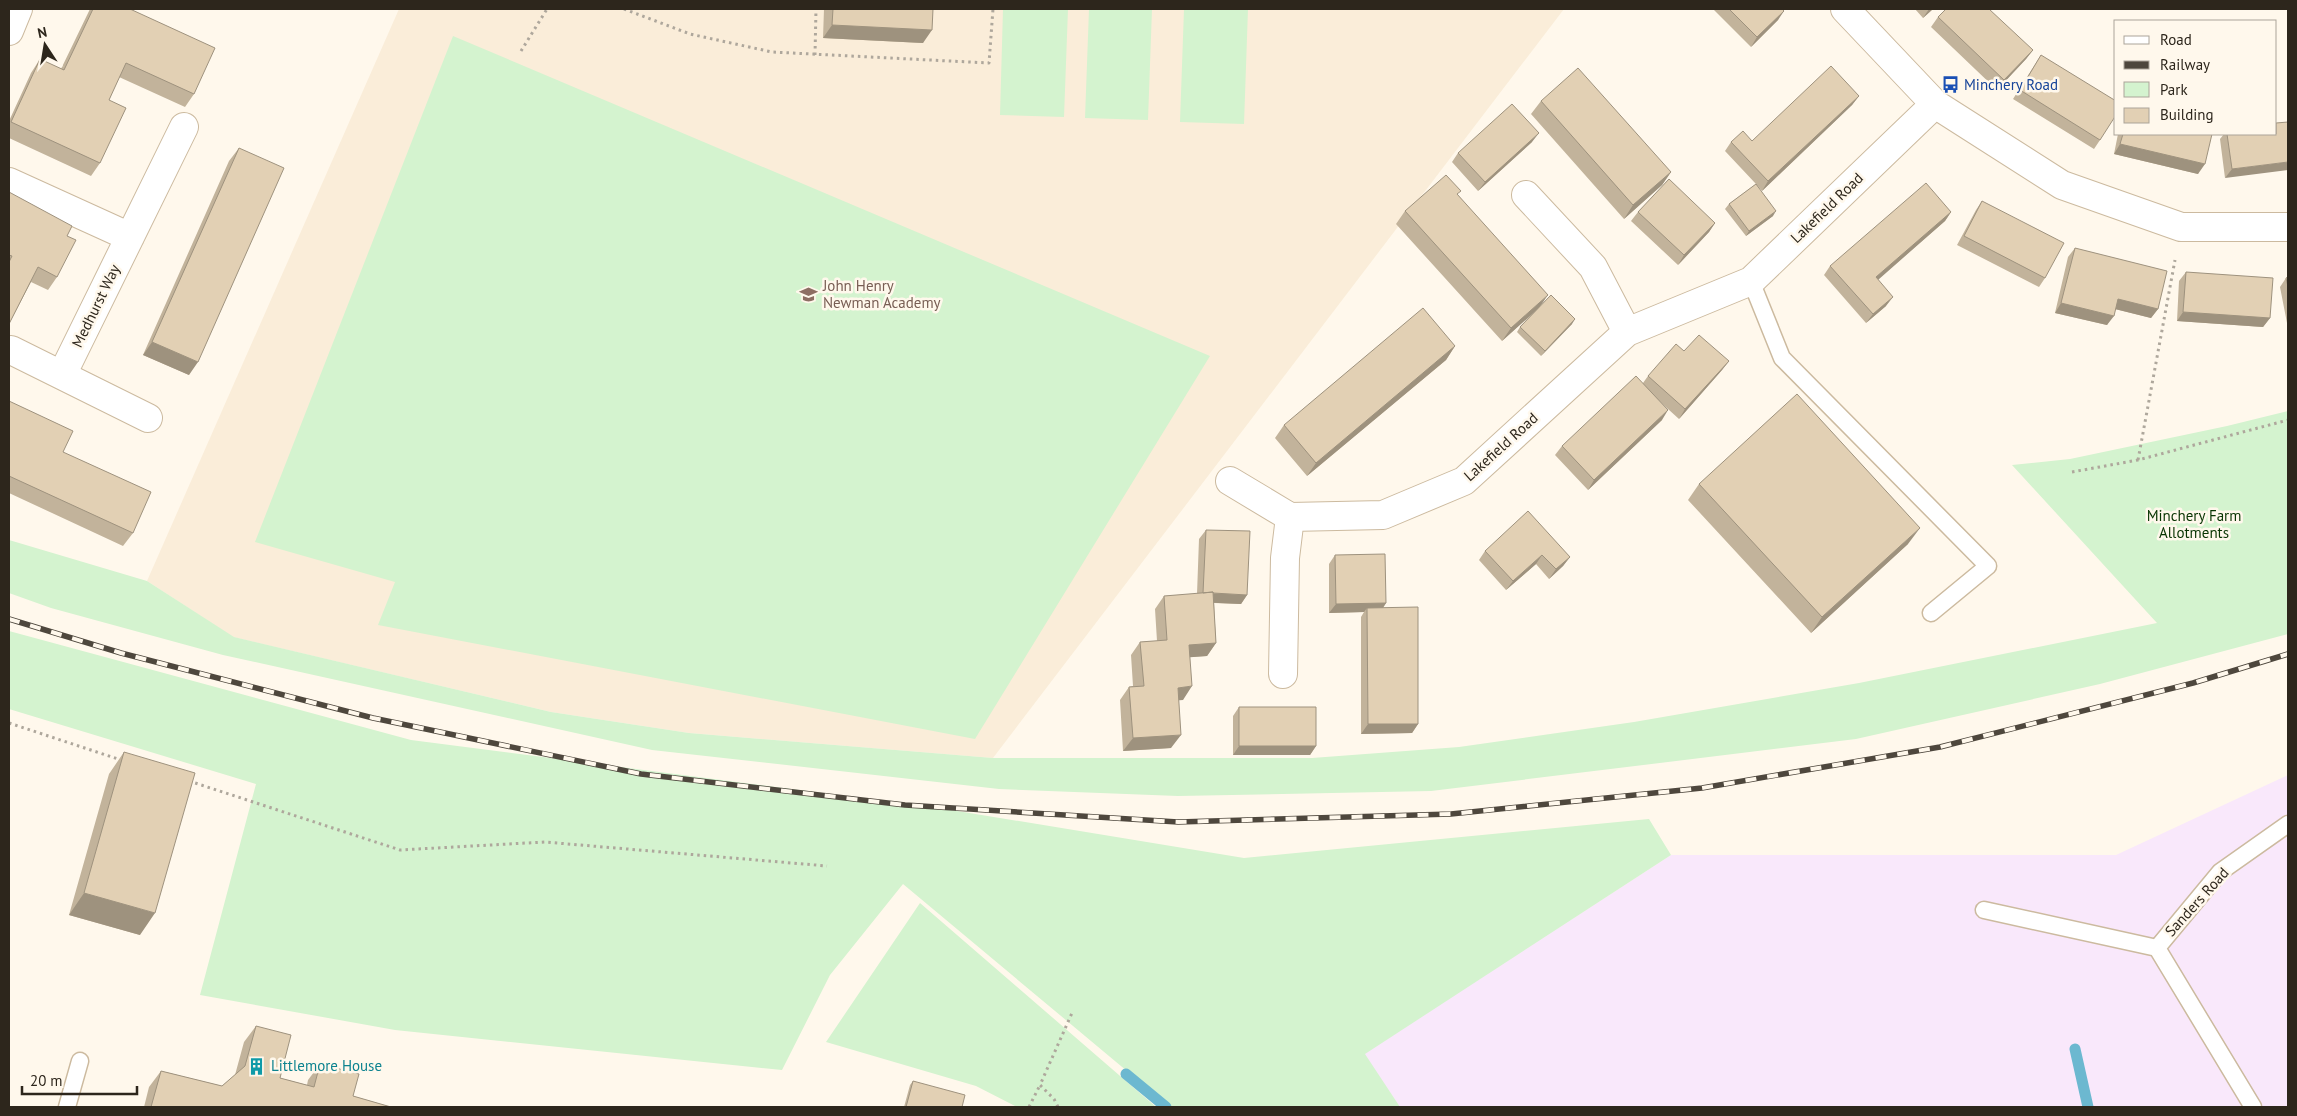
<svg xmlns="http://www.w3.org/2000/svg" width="2297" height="1116" viewBox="0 0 2297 1116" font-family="'PT Sans',sans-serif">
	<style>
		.commercial { fill: #f9e8fb }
		.education { fill: #faedd9 }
		.green { fill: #d4f3cf }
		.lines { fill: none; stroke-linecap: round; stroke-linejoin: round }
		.stream { stroke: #6cb8d0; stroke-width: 11 }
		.lane-casing { stroke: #ccba9f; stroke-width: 19 }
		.street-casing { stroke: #ccba9f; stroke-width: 30 }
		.path { stroke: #aea79c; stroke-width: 3; stroke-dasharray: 2.5 4; stroke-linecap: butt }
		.lane { stroke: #fff; stroke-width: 16 }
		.street { stroke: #fff; stroke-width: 28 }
		.rail-casing { stroke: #4e473d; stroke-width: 5.5 }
		.rail { stroke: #fff8ec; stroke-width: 4; stroke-dasharray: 11; stroke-linecap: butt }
		.wall { fill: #c2b39b }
		.shaded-wall { fill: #9e927e }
		.building { fill: #e2d0b4; stroke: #9e927e }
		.labels { text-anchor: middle; stroke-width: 5; stroke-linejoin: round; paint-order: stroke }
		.transit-label { font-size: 15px; fill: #164399; stroke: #fff8ec; text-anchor: start }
		.street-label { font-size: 15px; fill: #2d261c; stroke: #fff8ec }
		.education-label { font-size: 15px; fill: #785e54; stroke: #fff8ec; text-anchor: start }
		.park-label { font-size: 15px; fill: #083402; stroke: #fff8ec }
		.culture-label { font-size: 15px; fill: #0d838f; stroke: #fff8ec; text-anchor: start }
	</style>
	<rect width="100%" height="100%" fill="#fff8ec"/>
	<path class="commercial" d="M2288,775v332h-888l-36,-53 307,-199h445z"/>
	<path class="education" d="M399,9h1165l-571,749 -304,-25 -138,-21 -318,-75 -86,-56z"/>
	<path class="green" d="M1003,9h65l-4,108 -64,-2z
		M1089,9h63l-4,111 -63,-2z
		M1184,9h64l-4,115 -64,-2z
		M453,36l757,320 -235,383 -597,-114 17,-43 -140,-40z
		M2288,411v223l-188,50 -244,55 -425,52 -253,5 -179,-7 -347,-39 -429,-95 -172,-47 -42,-15v-53l138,41 87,56 317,75 138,21 304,25h319l147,-11 175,-25 225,-39 298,-60 -145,-158 58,-6 157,-33z
		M9,631l402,109 528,68 305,50 405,-39 22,36 -306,199 35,53h-230l-267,-223 -73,91 -48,95 -387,-40 -195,-35 56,-211 -247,-75z
		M920,903l236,204h-139l-41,-21 -150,-44z"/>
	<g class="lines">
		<path class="stream" d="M2075,1049l13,58
			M1126,1074l40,33"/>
		<defs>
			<path id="lane" d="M1751,281l31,77 206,208 -57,47
				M1984,910l173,38 96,159
				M2157,948l63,-76 68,-48
				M67,1107l13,-46"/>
			<path id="street" d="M1845,9l90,95 127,81 119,42h107
				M9,31l9,-22
				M9,182l121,55
				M1526,195l67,72 34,65
				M11,350l137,68
				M62,375l122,-248
				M1230,481l60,36 93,-2 81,-34 163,-149 124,-51 184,-177
				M1283,674l2,-116 5,-41"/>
		</defs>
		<use href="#lane" class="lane-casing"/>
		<use href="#street" class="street-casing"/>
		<path class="path" d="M624,9l66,25 82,18 217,11 4,-54
			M521,51l26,-42
			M815,55l1,-46
			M2138,460l37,-200
			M2072,472l66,-12 150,-40
			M9,723l112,37
			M189,781l211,69 145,-8 282,24
			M1029,1107l11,-22
			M1058,1107l-4,-8 -14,-14 32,-72"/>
		<use href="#lane" class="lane"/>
		<use href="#street" class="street"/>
		<defs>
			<path id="rail" d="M9,619l112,34 252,65 268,56 264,31 273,17 273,-8 251,-26 238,-41 253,-64 95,-29"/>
		</defs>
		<use href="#rail" class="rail-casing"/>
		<use href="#rail" class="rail"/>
	</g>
	<path class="wall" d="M90,9h40l64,85 -9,13 -66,-30 -10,23 -9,63 -9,13 -82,-38v-17l22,-48 9,-14 21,10z
		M824,9h109l-10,34 -100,-5z
		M1713,9h69l-4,11 -27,27z
		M1915,9h18l-10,9z
		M1938,17l95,33 -7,9 -29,31 -66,-63z
		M2041,55l59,85 -6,9 -81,-50z
		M1859,96l-7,9 -90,86 -5,-6 16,31 -27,20 -21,-27 4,-5 27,-20 -31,-33 6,-9 21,-1z
		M1541,101l130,71 -9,13 -38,34 -93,-105z
		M2118,134h94l-14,40 -84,-20z
		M2224,134h52l-51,44 -5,-39z
		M1532,142l-54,49 -26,-29 6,-9z
		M239,148l-50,227 -46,-20 86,-194z
		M9,192l58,44 -10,41 -9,13 -17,-8 -22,42z
		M1458,195l82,112 32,17 -31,32 -24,-24 3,-5 16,-17 -34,31 -106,-117 9,-13z
		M1982,201l63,77 -6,9 -82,-42 19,-35z
		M1638,212l77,11 -6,9 -31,33 -47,-44z
		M1951,212l-6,9 -67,58 8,27 -20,17 -42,-48 6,-9z
		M2075,248l83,61 -7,9 -36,-9 -8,16 -52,-12 13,-56z
		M2186,272l84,46 -7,9 -86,-6 2,-40z
		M2288,277v46h-1l-7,-36 6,-9z
		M1455,346l-9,14 -139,116 -32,-38 9,-13z
		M1684,351l45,10 -7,9 -43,49 -22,-20 5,21 -74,70 -33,-35 7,-9 81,-63 5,-7z
		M9,401l124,132 -10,13 -114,-53z
		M1699,484l209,60 -97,89 -123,-133z
		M1206,530l41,65 -6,9 -27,-1 2,40 -9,13 -17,1 -7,43h-4l-8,48 -48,3 -3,-51 9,-13 4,-1 -2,-31 9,-13 17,-1 -2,-32 9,-13 33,-2 2,-55z
		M1485,551l85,6 -7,9 -14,13 -13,-15 -30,26 -27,-30z
		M1335,555l51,48 -3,5 35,116 -6,9 -51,1v-117l3,-5 -35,1v-49z
		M1239,707l77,39 -6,9h-77v-39z
		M124,752l16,183 -71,-20 40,-141z
		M256,1026l24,52 27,7 1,-5 12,-16 33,32 38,11h-247l5,-20 12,-16 61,15 13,-11 9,-33z
		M913,1081l49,26h-58l6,-22z"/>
	<path class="shaded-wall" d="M1929,9h4l-10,9z
		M1784,11l-6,9 -27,27 6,-10z
		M832,25l100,5 -9,13 -100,-5z
		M2033,50l-7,9 -29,31 7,-10z
		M1859,96l-7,9 -90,86 6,-10z
		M1539,133l-7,9 -54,49 7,-9z
		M2120,144l85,20 -7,10 -84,-20z
		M2288,162v8l-63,8 7,-9z
		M1671,172l-9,13 -38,34 9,-14z
		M1776,211l-3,5 -27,20 3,-5z
		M1951,212l-6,9 -75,66 6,-10z
		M1715,223l-6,9 -31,33 6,-10z
		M1548,295l-9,13 -37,33 9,-13z
		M1893,297l-7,9 -20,17 7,-9z
		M2118,299l40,10 -7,9 -40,-10z
		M2061,303l53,13 -7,9 -52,-12z
		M2183,312l87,6 -7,9 -86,-6z
		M1575,319l-3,5 -31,32 4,-5z
		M152,342l46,20 -9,13 -46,-20z
		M1455,346l-9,14 -139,116 9,-13z
		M1729,361l-7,9 -43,49 6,-10z
		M1668,410l-6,10 -74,70 6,-10z
		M1920,528l-12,16 -97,89 11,-16z
		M1542,555l-6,9 -30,26 7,-9z
		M1570,557l-7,9 -14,13 7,-10z
		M1203,593l44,2 -6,9 -45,-2z
		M1386,603l-6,9 -13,-4 -3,4 -35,1 7,-9z
		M1216,643l-9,13 -27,2 9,-13z
		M1192,686l-9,14 -14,1 9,-13z
		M1368,724h50l-6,9 -51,1z
		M1181,735l-10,13 -48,3 10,-13z
		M1239,746h77l-6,9h-77z
		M84,893l71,20 -15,22 -71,-20z"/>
	<path class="building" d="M93,9h37l85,39 -21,46 -68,-31 -17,37 17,8 -26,55 -89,-41 29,-63 24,11z
		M833,9h100l-1,21 -100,-5z
		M1729,9h53l2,2 -27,26z
		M1946,9h43l44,41 -29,30 -66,-63z
		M2041,55l75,46v14l-16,25 -80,-50z
		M1831,66l28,30 -91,85 -37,-39 12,-11 9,10z
		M1578,68l93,104 -38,33 -92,-104z
		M1512,104l27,29 -54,49 -27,-29z
		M2288,122v40l-56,7 -5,-35h49v-11z
		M2123,134h89l-7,30 -85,-20z
		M239,148l45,20 -86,194 -46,-20z
		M1446,175l15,16 -4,3 91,101 -37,33 -106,-117z
		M1669,179l46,44 -31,32 -46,-43z
		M1926,183l25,29 -75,65 17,20 -20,17 -43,-48z
		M1756,184l20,27 -27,20 -20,-27z
		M9,192l63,34 -5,10 9,4 -19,37 -19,-10 -29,57v-62l3,-6 -3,-1z
		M1982,201l82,42 -19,35 -81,-42z
		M2075,248l92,23 -9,38 -40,-10 -4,17 -53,-13z
		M2186,272l87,6 -3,40 -87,-6z
		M2288,277v10l-2,-9z
		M1551,295l24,24 -30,32 -25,-24z
		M1423,308l32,38 -139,117 -32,-38z
		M1699,335l30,26 -44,48 -37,-33 28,-32 8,7z
		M1636,376l32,34 -74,70 -32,-34z
		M1797,394l123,134 -98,89 -123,-133z
		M9,401l64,30 -10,21 88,40 -18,41 -124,-57z
		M1528,511l42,46 -14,12 -14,-14 -29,26 -28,-30z
		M1206,530l44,1 -3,64 -34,-2v-1l-10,1z
		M1385,554l1,49 -50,1 -1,-49z
		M1213,592l3,51 -27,2 3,41 -14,2 3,47 -48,3 -4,-51 15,-1 -4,-44 27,-2 -3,-44z
		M1418,607v117h-50l-1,-116z
		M1239,707h77v39h-77z
		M124,752l71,21 -40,140 -71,-20z
		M256,1026l35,9 -11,43 34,9 6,-23 39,10 -6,22 38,11h-240l10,-36 61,15 23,-20z
		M913,1081l52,14 -3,12h-56z"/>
	<defs>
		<symbol id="bus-bare" viewBox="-9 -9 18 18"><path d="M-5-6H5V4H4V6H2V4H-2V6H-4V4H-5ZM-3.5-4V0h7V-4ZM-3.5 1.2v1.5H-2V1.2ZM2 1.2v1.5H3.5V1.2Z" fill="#1a4fb4" stroke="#fff8ec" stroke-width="2.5" paint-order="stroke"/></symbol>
		<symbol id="school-bare" viewBox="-9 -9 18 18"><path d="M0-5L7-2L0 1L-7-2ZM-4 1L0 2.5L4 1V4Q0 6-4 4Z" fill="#8d6e63" stroke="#fff8ec" stroke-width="2.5" paint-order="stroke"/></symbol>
		<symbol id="building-bare" viewBox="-9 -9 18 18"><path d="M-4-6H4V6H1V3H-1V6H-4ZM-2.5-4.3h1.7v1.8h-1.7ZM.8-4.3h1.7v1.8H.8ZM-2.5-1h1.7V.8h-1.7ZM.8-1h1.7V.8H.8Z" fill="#0f9aa8" stroke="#fff8ec" stroke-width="2.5" paint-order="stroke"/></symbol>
	</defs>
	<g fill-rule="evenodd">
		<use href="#bus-bare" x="1938" y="72" width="25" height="25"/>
		<use href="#school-bare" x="796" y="282" width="25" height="25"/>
		<use href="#building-bare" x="244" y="1054" width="25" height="25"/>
	</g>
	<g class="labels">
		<g class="transit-label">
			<text x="1964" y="90">Minchery Road</text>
		</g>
		<g class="street-label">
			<text transform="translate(1827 208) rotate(-44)" y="5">Lakefield Road</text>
			<text transform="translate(96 306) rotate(-64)" y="5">Medhurst Way</text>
			<text transform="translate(1501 447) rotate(-42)" y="5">Lakefield Road</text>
			<text transform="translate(2197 902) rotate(-48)" y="5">Sanders Road</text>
		</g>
		<g class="education-label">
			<text x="823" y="291">John Henry<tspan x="823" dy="17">Newman Academy</tspan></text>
		</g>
		<g class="park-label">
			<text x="2194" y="521">Minchery Farm<tspan x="2194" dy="17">Allotments</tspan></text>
		</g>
		<g class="culture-label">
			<text x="271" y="1071">Littlemore House</text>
		</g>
	</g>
	<rect width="2297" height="1116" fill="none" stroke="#2d261c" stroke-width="20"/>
	<rect x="2114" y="20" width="162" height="115" fill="#fff8ec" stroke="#aba499"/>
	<rect x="2124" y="36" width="25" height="8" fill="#ffffff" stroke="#aba499"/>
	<text x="2160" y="45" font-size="15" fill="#2d261c">Road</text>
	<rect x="2124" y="61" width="25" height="8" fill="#4e473d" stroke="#aba499"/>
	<text x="2160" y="70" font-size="15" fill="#2d261c">Railway</text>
	<rect x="2124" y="82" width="25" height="15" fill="#d4f3cf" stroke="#aba499"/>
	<text x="2160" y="95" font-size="15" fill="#2d261c">Park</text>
	<rect x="2124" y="108" width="25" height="15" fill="#e2d0b4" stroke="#aba499"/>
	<text x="2160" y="120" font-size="15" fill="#2d261c">Building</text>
	<g transform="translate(45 45) rotate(348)" stroke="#fff8ec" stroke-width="4" paint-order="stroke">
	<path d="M0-4L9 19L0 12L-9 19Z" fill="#2d261c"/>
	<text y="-8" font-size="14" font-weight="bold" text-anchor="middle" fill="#2d261c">N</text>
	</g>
	<path d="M22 1086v8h115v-8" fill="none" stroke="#2d261c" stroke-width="2.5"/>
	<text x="30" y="1086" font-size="15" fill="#2d261c" stroke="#fff8ec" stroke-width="4" paint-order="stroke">20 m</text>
</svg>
